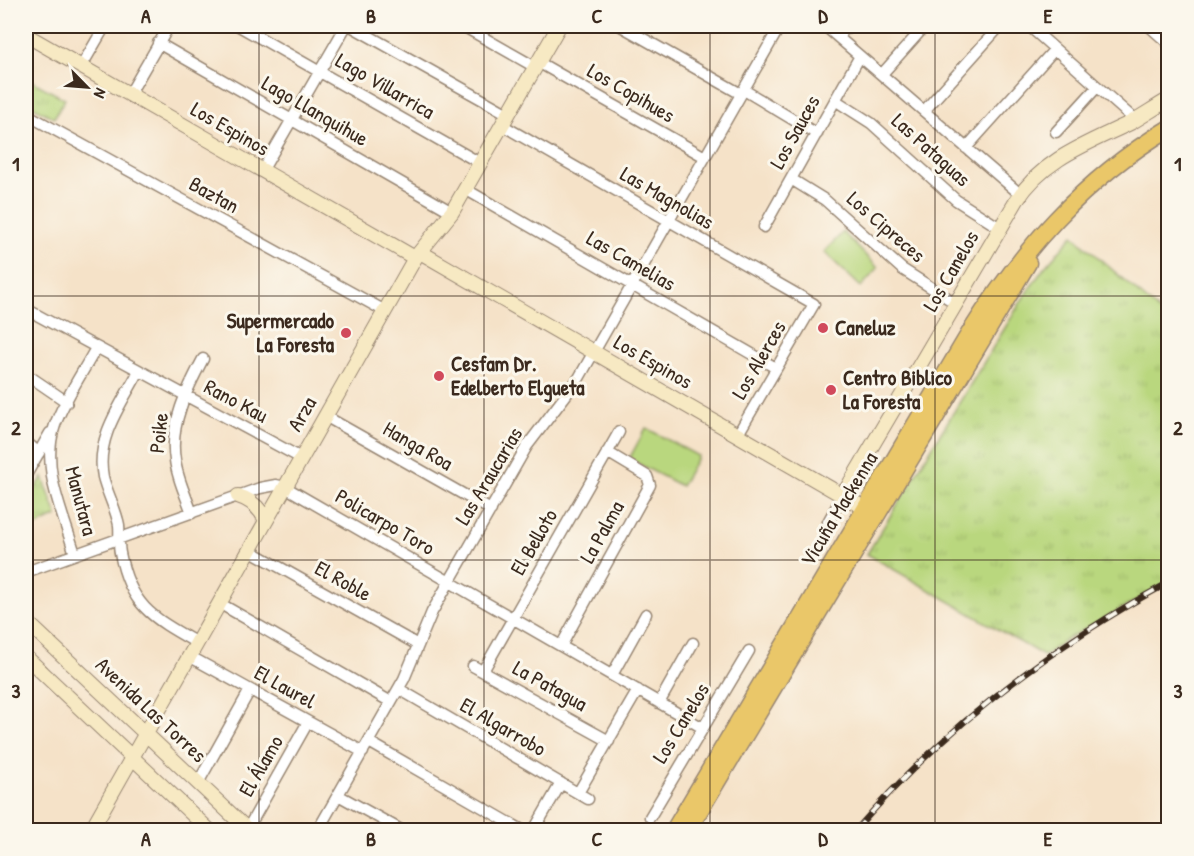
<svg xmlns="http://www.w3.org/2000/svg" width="1194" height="856" viewBox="0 0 1194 856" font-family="'Patrick Hand',sans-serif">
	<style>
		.grass { fill: url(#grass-tufts); stroke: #7a804e; stroke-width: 1.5 }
		.pitch { fill: #b9d77e; stroke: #7a804e; stroke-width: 1.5 }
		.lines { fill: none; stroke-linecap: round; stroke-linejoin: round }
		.street-casing { stroke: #988673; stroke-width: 13 }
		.secondary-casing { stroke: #988673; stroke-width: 16 }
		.primary-casing { stroke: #988673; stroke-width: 19 }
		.street { stroke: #fff; stroke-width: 10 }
		.secondary { stroke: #f7e9c3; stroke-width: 14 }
		.primary { stroke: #eac769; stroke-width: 16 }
		.rail-casing { stroke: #3b2a1e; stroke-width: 6 }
		.rail { stroke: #fbf7ec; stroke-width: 4; stroke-dasharray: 11; stroke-linecap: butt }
		.grid { fill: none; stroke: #3b2a1e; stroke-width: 1.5; stroke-opacity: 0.55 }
		.poi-dot { fill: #d1495b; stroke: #fbf7ec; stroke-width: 2 }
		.labels { text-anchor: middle; stroke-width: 6; stroke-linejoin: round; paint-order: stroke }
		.street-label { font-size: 21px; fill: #3b2a1e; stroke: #fbf7ec }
		.poi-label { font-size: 21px; font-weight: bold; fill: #3b2a1e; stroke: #fbf7ec; text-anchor: start }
		.neatline { fill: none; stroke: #3b2a1e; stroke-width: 2 }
		.grid-label { font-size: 20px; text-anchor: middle; font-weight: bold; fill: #3b2a1e }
	</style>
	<defs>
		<pattern id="grass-tufts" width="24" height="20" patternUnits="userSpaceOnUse" patternTransform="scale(1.5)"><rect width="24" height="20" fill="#b9d77e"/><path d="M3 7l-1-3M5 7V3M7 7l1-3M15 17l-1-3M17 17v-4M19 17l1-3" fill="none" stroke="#a0b96c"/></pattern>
	</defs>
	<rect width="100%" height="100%" fill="#fbf7ec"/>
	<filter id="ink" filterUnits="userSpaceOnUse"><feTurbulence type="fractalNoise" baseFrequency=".0167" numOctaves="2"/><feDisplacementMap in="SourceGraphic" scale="12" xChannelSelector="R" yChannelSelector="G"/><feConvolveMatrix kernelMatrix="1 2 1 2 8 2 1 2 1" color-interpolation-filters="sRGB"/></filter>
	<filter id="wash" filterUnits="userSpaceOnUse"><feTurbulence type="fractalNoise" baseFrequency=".008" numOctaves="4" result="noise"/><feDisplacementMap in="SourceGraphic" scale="24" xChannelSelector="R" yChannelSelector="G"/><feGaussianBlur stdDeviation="1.35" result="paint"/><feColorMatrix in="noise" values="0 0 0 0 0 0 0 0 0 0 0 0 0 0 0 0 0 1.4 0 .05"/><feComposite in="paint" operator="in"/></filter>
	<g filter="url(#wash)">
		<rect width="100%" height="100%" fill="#f5e2c8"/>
		<path class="grass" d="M26,78l39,21 -11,19 -28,-15z
			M1073,235l95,84v264l-101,56 -23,17 -177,-102 158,-259 19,-27z
			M43,477l14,39 -29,14 -2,-3v-25z"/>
		<path class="pitch" d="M843,232l35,36 -17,19 -37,-35z
			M646,428l52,28 -17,30 -52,-27z"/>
	</g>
	<g filter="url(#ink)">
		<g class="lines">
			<defs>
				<path id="street" d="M239,26l241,137
					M351,26l157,88
					M463,26l72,41
					M621,26l120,68
					M825,26l195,168
					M1029,26l106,94
					M1149,26l19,17
					M838,37l10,-11
					M158,43l294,169
					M538,62l167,95
					M81,67l24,-41
					M882,74l43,-48
					M744,90l73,44
					M129,95l40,-69
					M835,100l36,23 85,77 44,28
					M924,111l76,-85
					M26,114l359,197
					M502,125l312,179 -76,130
					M1056,132l41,-45
					M966,148l89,-99
					M262,171l84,-145
					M791,179l34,21 77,69 55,35
					M465,189l311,179
					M764,227l96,-171
					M26,309l275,149
					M139,371c-17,32 -44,67 -36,106 4,16 13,32 16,48 1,9 -1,19 1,28 10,53 33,65 77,90
					M26,374l41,28
					M325,416l166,94
					M26,442l13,11
					M26,475l24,-42
					M192,513c-6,-17 -15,-35 -17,-53 -6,-35 12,-71 28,-101
					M828,522l15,-27
					M249,550l169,95
					M75,554c-12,-41 -35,-86 -20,-129 10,-27 28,-53 41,-77
					M26,572l234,-84 16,-3 9,2 418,241
					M219,603l172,99
					M561,646l89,-161 -3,-9 -40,-24
					M189,656l174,96
					M473,666l136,75
					M483,671l136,-239
					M612,675l34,-61
					M399,689l189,110
					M659,703l34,-60
					M369,742l153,88
					M198,783l52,-93
					M578,793l60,-103
					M338,795l63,35
					M650,817l99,-166
					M247,830l61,-108
					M318,830l86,-151 28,-67 95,-166 52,-68 201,-352
					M534,830l27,-47"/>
				<path id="secondary" d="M26,35l389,223
					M420,252l453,261
					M843,495l174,-295c27,-42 72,-57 115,-78 12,-7 24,-15 36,-22
					M238,496c13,4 22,11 28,25
					M26,621l222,209
					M26,657l183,173
					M91,830l324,-572 37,-46 107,-186"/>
				<path id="primary" d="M674,830l295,-496c52,-83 114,-154 199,-205
					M688,830l340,-567"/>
			</defs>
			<use href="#street" class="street-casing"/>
			<use href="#secondary" class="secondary-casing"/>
			<use href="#primary" class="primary-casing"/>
			<use href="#street" class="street"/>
			<use href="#secondary" class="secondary"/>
			<use href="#primary" class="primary"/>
			<defs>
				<path id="rail" d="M856,830c87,-101 195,-184 312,-247"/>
			</defs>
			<use href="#rail" class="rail-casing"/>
			<use href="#rail" class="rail"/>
		</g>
	</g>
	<path class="grid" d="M259,26v804M484,26v804M710,26v804M935,26v804M26,296h1142M26,560h1142"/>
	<g class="poi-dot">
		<circle cx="823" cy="328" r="6"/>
		<circle cx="346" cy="333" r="6"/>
		<circle cx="439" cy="376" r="6"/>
		<circle cx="831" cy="390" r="6"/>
	</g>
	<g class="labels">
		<g class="street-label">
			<text transform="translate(385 86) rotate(30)" y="7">Lago Villarrica</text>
			<text transform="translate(631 93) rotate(30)" y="7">Los Copihues</text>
			<text transform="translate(315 111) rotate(30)" y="7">Lago Llanquihue</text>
			<text transform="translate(230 129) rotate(30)" y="7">Los Espinos</text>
			<text transform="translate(795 132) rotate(-61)" y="7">Los Sauces</text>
			<text transform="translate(931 150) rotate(42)" y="7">Las Pataguas</text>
			<text transform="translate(214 195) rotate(29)" y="7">Baztan</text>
			<text transform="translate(667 198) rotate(30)" y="7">Las Magnolias</text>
			<text transform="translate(886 227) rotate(41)" y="7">Los Cipreces</text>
			<text transform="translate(631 261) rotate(30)" y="7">Las Camelias</text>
			<text transform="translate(951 271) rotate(-60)" y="7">Los Canelos</text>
			<text transform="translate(759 360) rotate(-60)" y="7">Los Alerces</text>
			<text transform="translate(653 362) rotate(30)" y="7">Los Espinos</text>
			<text transform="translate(236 401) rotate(28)" y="7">Rano Kau</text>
			<text transform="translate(302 414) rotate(-60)" y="7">Arza</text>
			<text transform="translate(159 433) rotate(-84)" y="7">Poike</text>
			<text transform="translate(418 446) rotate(30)" y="7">Hanga Roa</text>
			<text transform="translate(489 476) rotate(-59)" y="7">Las Araucarias</text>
			<text transform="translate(81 501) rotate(75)" y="7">Manutara</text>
			<text transform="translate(839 509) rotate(-59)" y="7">Vicuña Mackenna</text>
			<text transform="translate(385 522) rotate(30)" y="7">Policarpo Toro</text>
			<text transform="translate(602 532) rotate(-61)" y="7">La Palma</text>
			<text transform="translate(534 542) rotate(-60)" y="7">El Belloto</text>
			<text transform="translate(343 581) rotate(29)" y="7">El Roble</text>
			<text transform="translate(550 686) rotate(29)" y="7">La Patagua</text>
			<text transform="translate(285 687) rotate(29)" y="7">El Laurel</text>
			<text transform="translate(151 710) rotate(43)" y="7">Avenida Las Torres</text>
			<text transform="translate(681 723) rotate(-59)" y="7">Los Canelos</text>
			<text transform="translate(503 727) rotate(30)" y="7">El Algarrobo</text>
			<text transform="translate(261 766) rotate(-60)" y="7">El Álamo</text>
		</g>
		<g class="poi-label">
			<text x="334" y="328" text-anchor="end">Supermercado<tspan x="334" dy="24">La Foresta</tspan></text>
			<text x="835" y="335">Caneluz</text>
			<text x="451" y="371">Cesfam Dr.<tspan x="451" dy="24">Edelberto Elgueta</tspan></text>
			<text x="843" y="385">Centro Biblico<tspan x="843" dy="24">La Foresta</tspan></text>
		</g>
	</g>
	<rect width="1194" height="856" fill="none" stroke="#fbf7ec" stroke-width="66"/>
	<g transform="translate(87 87) rotate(115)" stroke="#fbf7ec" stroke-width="4.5" paint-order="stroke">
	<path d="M0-4.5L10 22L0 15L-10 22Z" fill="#3b2a1e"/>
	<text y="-9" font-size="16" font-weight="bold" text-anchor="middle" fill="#3b2a1e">N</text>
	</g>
	<rect x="33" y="33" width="1128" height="790" class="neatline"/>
	<g class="grid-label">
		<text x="146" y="23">A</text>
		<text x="371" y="23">B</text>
		<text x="597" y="23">C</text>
		<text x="823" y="23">D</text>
		<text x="1048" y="23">E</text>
		<text x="16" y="171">1</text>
		<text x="1178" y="171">1</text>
		<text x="16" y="435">2</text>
		<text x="1178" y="435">2</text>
		<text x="16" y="698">3</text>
		<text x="1178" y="698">3</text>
		<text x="146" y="846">A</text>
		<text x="371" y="846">B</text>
		<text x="597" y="846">C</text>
		<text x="823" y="846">D</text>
		<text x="1048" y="846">E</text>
	</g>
</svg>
